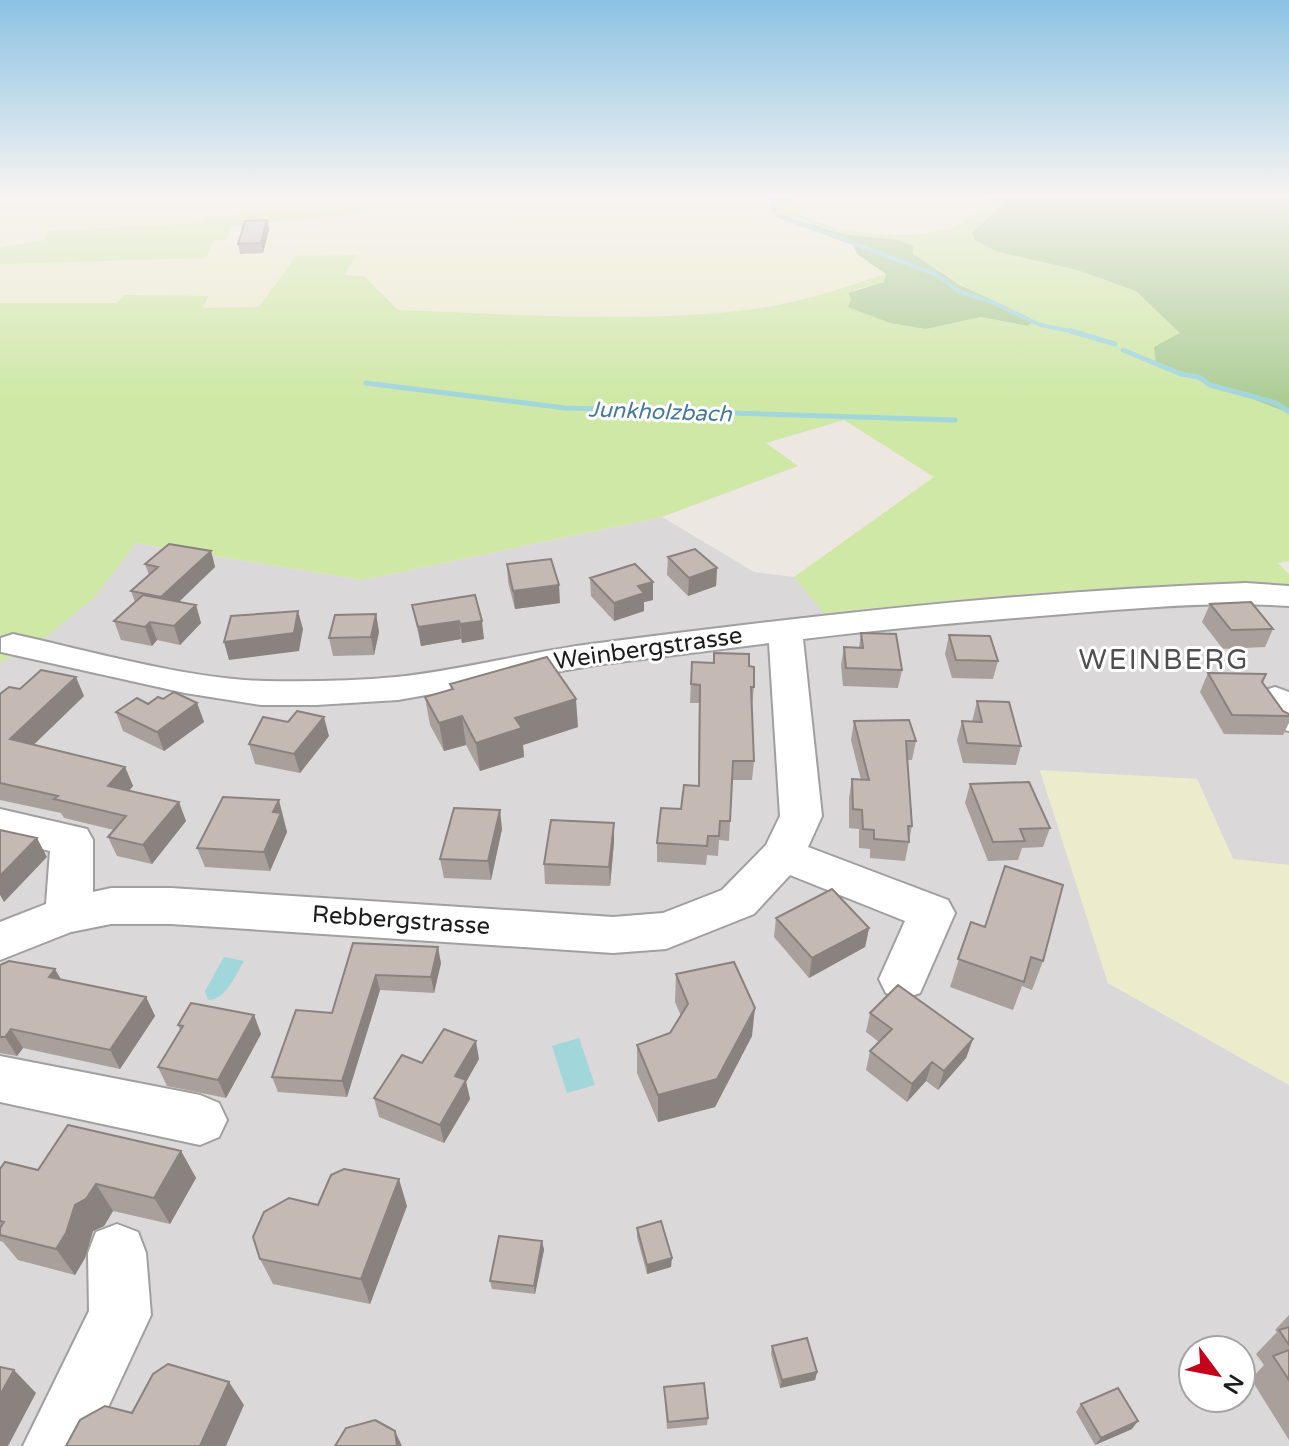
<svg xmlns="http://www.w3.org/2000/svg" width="1289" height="1446" viewBox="0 0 1289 1446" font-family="'Varela Round',sans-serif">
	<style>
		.residential { fill: #dad8d9; fill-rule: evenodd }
		.farmland { fill: #ecebcc }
		.grass { fill: #cfe8a6 }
		.forest { fill: #adcd95 }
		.water { fill: #a1d6db }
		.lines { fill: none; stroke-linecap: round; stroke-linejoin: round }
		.stream-far1 { stroke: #a1d6db; stroke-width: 4 }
		.stream { stroke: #a1d6db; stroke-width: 5 }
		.minor-casing { stroke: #a0a0a0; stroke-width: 4 }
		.minor { fill: #fff; fill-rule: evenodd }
		.wall { fill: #a99f9b }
		.shaded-wall { fill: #8a827e }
		.building { fill: #c5b9b4; stroke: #8a827e; stroke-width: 2 }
		.labels { text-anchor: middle; stroke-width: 6; stroke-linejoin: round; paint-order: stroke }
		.far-water-label { font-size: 22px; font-style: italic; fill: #437a9b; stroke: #fff }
		.street-label { font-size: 24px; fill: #1c1c1c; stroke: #fff }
		.quarter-label { font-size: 28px; letter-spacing: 2px; fill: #4f4f4f; stroke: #fff }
	</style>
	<rect width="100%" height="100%" fill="#ede7e1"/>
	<path class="residential" d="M662,517l92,55 40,5 31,36 289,-24 118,-6 57,1v281l-56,-6 -36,-80 -157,-8 68,212 181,102v361h-1289v-783l46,-27 48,-38 42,-55 226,37zM1193,1350h48v48h-48z"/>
	<path class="farmland" d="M0,195h759l8,5 9,18 77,27 4,9 29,20 -62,21 -84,16 -126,6 -216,-7 -33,-34 -21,-1 12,-19h-59l-37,51 -59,1 8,-11 -84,-2 -8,8h-117v-39l206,-6 8,-17 17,-14 136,-15 7,-6 -167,11 -6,6 -154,8 -1,9 -46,8z
		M796,195h196l-28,27 -21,7 -67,6 -31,-5 -49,-18 -4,-3z
		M1040,770l157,9 36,80 56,6v220l-181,-102z"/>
	<path class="grass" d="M774,195h22l-4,14c34,26 137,37 173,12 10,-7 19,-18 27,-26h20l-40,38 164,58 45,42 -24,29 132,51v148l-11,2 11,11v10c-155,-4 -311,15 -465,29l-30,-36 140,-100 -90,-57 -78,23 32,23 -136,51 -300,63 -226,-37 -42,55 -47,38 -47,27v-360h117l8,-8 84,1 -7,12 57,-1 37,-51 61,-1 -13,20 20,1 34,34c113,4 228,13 341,1 50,-5 99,-21 147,-37l-2,8c-11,5 -27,4 -36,12l3,5 75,30 55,-12 46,9 -114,-72 -1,-8 -14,-6 -55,-6 -55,-19 -10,-1 -2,3 -6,-10 4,2z
		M375,205l-8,7 -136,15 -4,12 -13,2 -8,17 -206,6v-16l45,-8 2,-9 154,-8 6,-6z"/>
	<path class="forest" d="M1012,195h277v218l-133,-51 -2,-15 26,-14 -44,-42 -62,-22 -76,-17 -23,-12 -3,-7z
		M778,214l65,20 55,6 15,6v8l47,31 68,32 4,5 -4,4 -47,-9 -55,12 -36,-6 -42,-16 3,-8 -3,-6 36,-11 2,-8 -29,-20 -4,-9 -77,-28z"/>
	<path class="water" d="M224,957l20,4c-9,14 -18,39 -36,39l-3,-9z
		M579,1038l16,47 -28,8 -15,-47z"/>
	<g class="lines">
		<path class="stream-far1" d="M766,195l6,5 2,10
			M784,217l153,58 21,16 36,12 46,22 41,8"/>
		<path class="stream" d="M1071,331l44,13
			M1123,350l58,24 18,3 11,8 66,18 13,9
			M366,383l199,25 390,12"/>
		<defs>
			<path id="minor" d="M1246,583l43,3v20c-75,-5 -150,2 -225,8 -87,7 -174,14 -261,25l19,177 -14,31 140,53 7,13 -35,80 -17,6 -17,-6 -7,-14 26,-58 -115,-46 -36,39 -88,35 -53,4 -442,-29h-60l-40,8 -71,28v-38l46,-18 4,-53 -50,-12v-30l87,20 6,11v52l18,-4h60l442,29 50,-4 59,-23 44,-45 14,-29 -11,-173 -174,22 -197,35 -82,5h-55l-76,-12 -184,-41v-14l12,-4c77,17 174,45 252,47 43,1 88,0 131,-4 68,-7 135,-26 203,-34 215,-28 430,-52 647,-60z
				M1275,687l14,5v39l-13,-3 -20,-29 6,-8z
				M0,1056l200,39 19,8 8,17 -8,17 -19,8 -200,-43z
				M117,1224l21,8 8,21 5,62 -61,131h-67l66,-135 -1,-58 8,-21z"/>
		</defs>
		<use href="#minor" class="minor-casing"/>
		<use href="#minor" class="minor"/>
	</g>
	<path class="wall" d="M269,229l-6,24 -23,1 -2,-10z
		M211,551l4,16 -36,35 17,3 5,18 -21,22 -23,-5 -5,6 -31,-6 -7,-19 21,-19 -4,-11 18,-16 -4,-11z
		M668,557l49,11 -1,18 -28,10 -21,-21z
		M507,564l53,39 -45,6 -7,-27z
		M590,578l63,22 -9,2v9l-30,10 -23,-25z
		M475,595l9,44 -22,4 -1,-4 -40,7 -9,-41z
		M1210,604l63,25 -8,18 -42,2 -21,-27z
		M376,614l3,18 -5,23 -41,1 -4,-18z
		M861,633l41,37 -4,18 -55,-2 -2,-21 3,-18h15z
		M949,635l49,26 -5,18 -41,-1 -7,-24z
		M692,662l57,4 5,21 -2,19 2,55 -2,19h-20l-3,61 -10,-1 -1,16 -11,-1 -1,10 -49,-3v-19l41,-57 1,-83h-9z
		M1208,673l54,9 21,29 6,3v9l-6,12 -59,-1 -24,-42z
		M450,684l128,43 -55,18 1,12 -44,14 -14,-26 -22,6 -14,-26 -5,-28 26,-7z
		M20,689l64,7 -50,48 91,23 8,19 -4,5 57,30 -34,43 -35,-8 -9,-19 6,-7 -50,-12 -3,-5 -61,-13v-106z
		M163,699l34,4 7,19 -40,29 -41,-20 -7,-19z
		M977,701l44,45 -5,19 -53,-2 -6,-23 5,-19 10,1z
		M854,721l62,20 -4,19h-5l5,66 -7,35 -35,-3v-9l-11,-1v-19l-10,-1v-30l3,-19 9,1 -10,-40z
		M329,736l-29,37 -45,-9 -6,-20z
		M970,784l80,44 -7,19 -21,1 -4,12 -30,1 -23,-58z
		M284,820v1l3,11 -17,39 -65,-4 -8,-19z
		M614,823v19l-4,44 -65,-2 -1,-20z
		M502,829l-11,51 -47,-2 -4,-19z
		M776,918l93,10 -4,19 -56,31 -35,-41z
		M971,922l72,39 -11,29 -10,-4 -9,24 -63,-23z
		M353,943l88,20 -7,30 -54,-3 -33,107 -69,-5 -6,-15 60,-64z
		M0,965l61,15 85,17 9,19 -35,53 -97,-21 -6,8 -17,-3z
		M676,974l76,62 -37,71 -57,15 -21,-49v-28l33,-12 11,-17 -6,-14z
		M870,1013l103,26 -7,19 -28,32 -12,-9 -19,21 -41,-32 4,-19 9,-9 -13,-10z
		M254,1015l7,19 -35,64 -59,-12 -9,-19 22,-37 -2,-5z
		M479,1059l-13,23 4,17 -26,44 -65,-26 -5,-19 48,-35z
		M181,1151l15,27 -26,46 -57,-13 -9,15 -11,5 -8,27 -10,17 -57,-15 -15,-18 -3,-1v-72l38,1z
		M318,1205l89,1 -37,98 -97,-20 -13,-25z
		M637,1228l34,39 -24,7 -10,-37z
		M542,1241l2,9 -9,44 -43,-5 -2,-8z
		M1289,1315v125l-38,-61 13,-14 -8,-11 21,-22 -2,-2z
		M772,1346l45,26 -2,8 -35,8 -9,-34z
		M664,1387l44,31 -1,7 -40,4z
		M1081,1404l51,25 -37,16 -19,-33z"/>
	<path class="shaded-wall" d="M267,220l2,9 -6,24 -2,-10z
		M211,551l4,16 -48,46 -6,-16z
		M717,568l-1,18 -28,10 1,-18z
		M653,582v18l-9,2v9l-30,10v-18l24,-17z
		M559,585l1,18 -45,6 -2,-18z
		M196,605l5,18 -21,22 -6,-19z
		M298,611l5,18 -4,22 -70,9 -5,-18z
		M376,614l3,18 -5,23 -3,-18z
		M459,621l2,18 -40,7 -3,-19z
		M482,621l2,18 -22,4 -2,-19z
		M150,622l7,18 -5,6 -7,-19z
		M76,677l8,19 -64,62 -10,-19z
		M576,699l2,28 -55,18 1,12 -44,14 -4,-28 39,-25z
		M197,703l7,19 -40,29 -7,-19z
		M462,716l4,29 -22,6 -5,-28z
		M324,717l5,19 -29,37 -6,-19z
		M125,767l8,19 -17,19 -8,-19z
		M279,800l8,32 -17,39 -6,-19 9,-40z
		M179,802l7,19 -34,43 -9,-19z
		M500,810l2,19 -11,51 -3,-19z
		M614,823v19l-4,44 -1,-19z
		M37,838l10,19 -43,45 -4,-7v-19z
		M869,928l-4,19 -56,31 3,-20z
		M438,947l3,16 -7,30 -3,-16z
		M55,969l11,19 -17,-11z
		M376,975l4,15 -33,107 -5,-16z
		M146,997l9,19 -35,53 -10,-19z
		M755,1008l-3,28 -37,71 -57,15v-27z
		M254,1015l7,19 -35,64 -8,-18z
		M11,1029l12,19 -6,8 -12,-19z
		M973,1039l-7,19 -28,32 6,-19z
		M476,1041l3,18 -13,23 4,17 -26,44 -4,-18 15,-49z
		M932,1062l-6,19 -19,21 5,-18z
		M181,1151l15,27 -26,46 -16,-26z
		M399,1179l8,27 -37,98 -9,-25z
		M96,1184l17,27 -9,15 -11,5 -8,27 -10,17 -19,-26 19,-44z
		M542,1241l2,9 -9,44 -1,-8z
		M672,1258l-1,9 -24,7v-9z
		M14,1370l22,23 -28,53h-8v-51z
		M817,1372l-2,8 -35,8 2,-8z
		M229,1382l15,23 -18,41h-26z
		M1138,1421l-6,8 -37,16 6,-7z
		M395,1431l7,15h-5z"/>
	<path class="building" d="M267,220l-6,23 -23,1 7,-23z
		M169,544l42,7 -50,46 -30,-6 27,-24 -13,-3z
		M695,549l22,19 -28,10 -21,-21z
		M551,559l8,26 -46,6 -6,-27z
		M635,564l18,18 -15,4 6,7 -30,10 -24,-25z
		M143,595l53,10 -22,21 -24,-4 -5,5 -31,-6z
		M475,595l7,26 -22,3 -1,-3 -41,6 -6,-22z
		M1251,602l22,27 -42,1 -21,-26z
		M298,611l-4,22 -70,9 7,-26z
		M376,614l-5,23 -42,1 6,-23z
		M861,633l35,1 6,36 -56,-2 -2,-21 19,1z
		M949,635l41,1 8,25 -42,-1z
		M714,653l35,1v12l5,1v20h-3l3,74h-21l-3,60h-10l-1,15h-11l-1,10 -50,-3 4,-35 20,1 3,-24 15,1 1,-101 -9,-1 1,-22 22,1z
		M547,657l29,42 -61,19 7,10 -46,15 -14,-27 -23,7 -14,-26 28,-8 -3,-5z
		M41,670l35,7 -66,62 115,28 -17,19 71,16 -36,43 -35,-8 18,-21 -72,-17 4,-3 -58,-13v-89l9,-7 11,2z
		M1208,673l58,1 -4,8 21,29 6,3v2l-57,-1z
		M174,692l23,11 -40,29 -41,-20 21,-14 11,6 10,-7 5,2z
		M977,701l32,1 12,44 -54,-3 -5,-22 20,1z
		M297,711l27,6 -30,37 -45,-10 14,-27 25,5z
		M909,720l7,21h-10l6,85h-4l1,16 -35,-3v-9l-11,-1 -1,-19 -9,-1 -1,-30 17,1 -15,-59z
		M1029,782l21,46 -30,1 5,12 -32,1 -23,-58z
		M223,797l56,3 -6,12 8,1 -17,39 -67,-4z
		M454,808l46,2 -12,51 -48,-2z
		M551,820l63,3 -5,44 -65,-3z
		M0,830l37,8 -37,38z
		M1005,866l58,19 -20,76 -12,-4 -7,25 -66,-23 13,-37 14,5z
		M832,889l37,39 -57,30 -36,-40z
		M353,943l85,4 -7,30 -55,-2 -34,106 -70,-4 24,-67 36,3z
		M9,961l46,8 -6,8 97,20 -36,53 -99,-21 -6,8h-5v-72z
		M734,962l21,46 -38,71 -59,16 -21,-50 33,-12 18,-29 -12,-30z
		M898,985l75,54 -29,32 -12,-9 -20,22 -42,-33 22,-22 -22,-16z
		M191,1003l63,12 -36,65 -60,-13 25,-41 -5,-1z
		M444,1029l32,12 -21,35 11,4 -26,45 -66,-27 28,-43 20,8z
		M68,1125l113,26 -27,47 -58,-14 -10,15 -11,6 -9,28 -10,16 -56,-14v-7l4,-6 -4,-1v-52l5,-7 33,8z
		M344,1169l55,10 -38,100 -101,-20 -7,-22 11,-25 25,-14 29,7 13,-30z
		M661,1221l11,37 -25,7 -10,-37z
		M499,1236l43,5 -8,45 -44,-5z
		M1289,1327v18l-10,-15z
		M807,1338l10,34 -35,8 -10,-34z
		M1289,1350v30l-16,-24z
		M168,1364l61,18 -29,64h-134l14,-26 25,-14 27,7 21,-39z
		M0,1367l14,3 -14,25z
		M704,1383l4,35 -40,4 -4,-35z
		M1118,1388l20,33 -37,17 -20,-34z
		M375,1420l20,11 2,15h-62l11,-18z"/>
	<linearGradient id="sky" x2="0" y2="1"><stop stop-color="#8bc2e3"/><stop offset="0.49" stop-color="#f7f4f2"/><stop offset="1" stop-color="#f7f4f2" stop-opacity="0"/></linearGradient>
	<rect width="1289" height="398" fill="url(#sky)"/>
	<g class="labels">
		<g class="far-water-label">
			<text transform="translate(660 411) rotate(2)" y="8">Junkholzbach</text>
		</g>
		<g class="street-label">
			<text transform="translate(648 648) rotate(-8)" y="8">Weinbergstrasse</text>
			<text transform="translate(401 920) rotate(4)" y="8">Rebbergstrasse</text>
		</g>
		<g class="quarter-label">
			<text x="1164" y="669">WEINBERG</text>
		</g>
	</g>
	<g transform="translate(1217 1374) rotate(122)"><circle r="38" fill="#ffffff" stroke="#a4a4a4" stroke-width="2"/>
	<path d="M0-6L14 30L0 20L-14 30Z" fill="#c6011a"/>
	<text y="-12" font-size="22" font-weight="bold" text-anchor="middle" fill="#1c1c1c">N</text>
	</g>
</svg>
